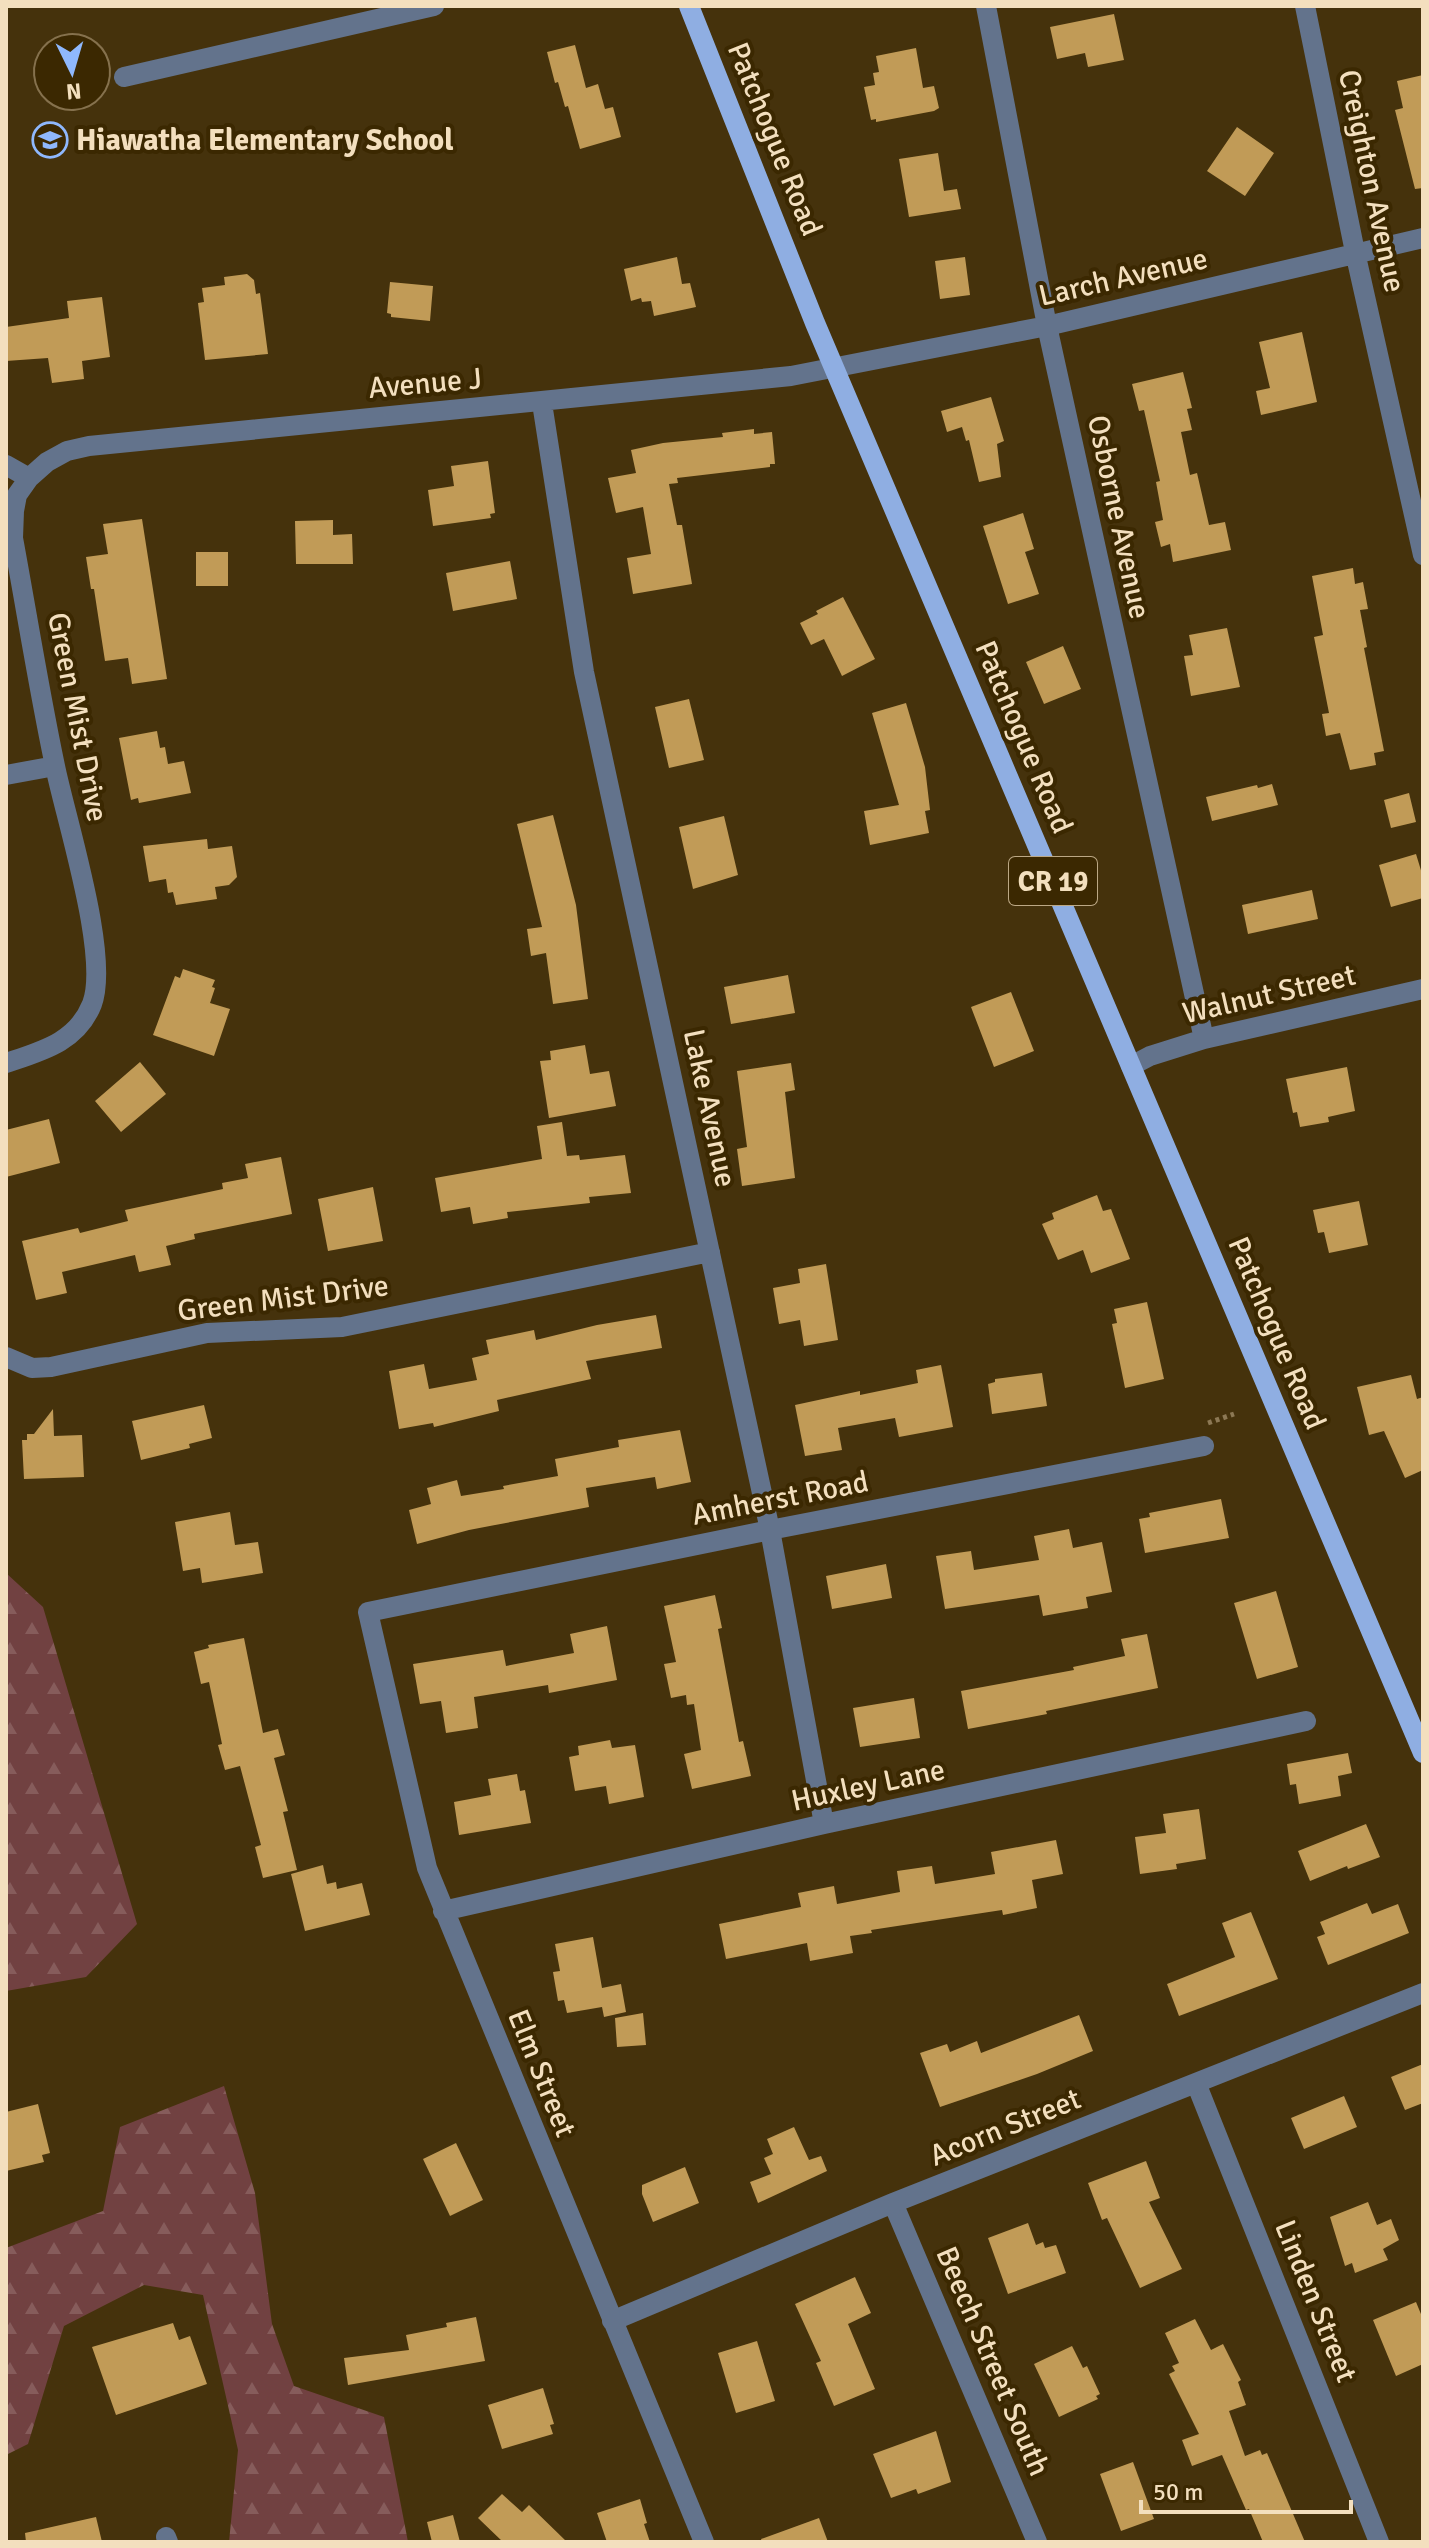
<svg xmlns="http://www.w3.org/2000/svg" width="1429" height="2548" viewBox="0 0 1429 2548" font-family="Signika,sans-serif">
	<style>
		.forest { fill: url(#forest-firs) }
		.building { fill: #c19b57 }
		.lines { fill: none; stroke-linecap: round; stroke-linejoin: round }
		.path { stroke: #8c7854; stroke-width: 5; stroke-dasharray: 4 4; stroke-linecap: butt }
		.minor { stroke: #63738c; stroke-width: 20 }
		.major { stroke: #8faee2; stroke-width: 20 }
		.labels { text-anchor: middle; stroke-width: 8; stroke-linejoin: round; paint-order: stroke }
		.shield { fill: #3b2801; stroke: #bca885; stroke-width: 2 }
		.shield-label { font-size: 28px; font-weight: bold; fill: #f3dfbe }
		.street-label { font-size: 30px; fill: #f3dfbe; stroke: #3b2801 }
		.poi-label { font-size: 30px; font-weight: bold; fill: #f3dfbe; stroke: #3b2801; text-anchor: start }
	</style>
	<defs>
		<pattern id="forest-firs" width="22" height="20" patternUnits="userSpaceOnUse" patternTransform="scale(2)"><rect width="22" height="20" fill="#714141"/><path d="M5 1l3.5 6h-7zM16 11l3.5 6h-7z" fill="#865c5b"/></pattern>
	</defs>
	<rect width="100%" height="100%" fill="#45320c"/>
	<path class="forest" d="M6,1573l37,34 94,317 -51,53 -80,14z
		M224,2086l31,107 17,131 22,62 90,31 24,125h-179l9,-92 -35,-155 -59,-10 -80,41 -36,118 -22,11v-207l97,-37 17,-84z"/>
	<path class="building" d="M1114,14l10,46 -36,7 -3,-14 -28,6 -7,-32z
		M575,45l11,43 12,-4 7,25 8,-2 8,30 -41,12 -12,-43 -3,1 -7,-25 -3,1 -8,-31z
		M916,48l7,40 11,-2 5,22 -5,3 -58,11v-3l-5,1 -7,-33 11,-2 -2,-12 6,-1 -3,-16z
		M1423,75v113l-8,1 -20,-79 8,-2 -6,-27z
		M1237,127l37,26 -29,43 -38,-25z
		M938,153l6,38 13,-2 4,20 -52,8 -10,-58z
		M677,257l5,27 8,-1 6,24 -42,9 -3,-15 -9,1 -1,-4 -10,3 -7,-32z
		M965,257l5,38 -30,4 -5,-38z
		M247,274l7,6 2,14 4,-1 8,61 -63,6 -7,-57 6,-1 -2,-14 23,-3 -1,-8z
		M390,282l43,4 -3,35 -39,-4v-3l-4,-1z
		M102,297l8,60 -28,4 2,18 -32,4 -4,-25 -42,3v-34l63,-9 -2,-17z
		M1302,332l15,70 -56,13 -5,-24 14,-3 -11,-46z
		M1183,372l9,36 -5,1 5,21 -11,2 9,43 7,-2 12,52 16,-3 6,28 -58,12 -3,-18 -9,3 -6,-25 8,-2 -7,-38 4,-1 -16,-71 -5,1 -7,-27z
		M991,397l13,44 -7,3 4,33 -22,5 -10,-42 -3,1 -4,-14 -15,5 -6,-21z
		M754,429v5l18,-2 3,32h-5v3l-93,11 1,5 -9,1 8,41h5l10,59 -59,10 -6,-36 24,-4 -8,-47 -27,6 -8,-35 28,-5 -5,-23 32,-7 60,-6 -1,-4z
		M488,461l7,52 -5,1 1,4 -58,8 -5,-36 26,-4 -3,-20z
		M1023,513l11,36 -9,3 14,42 -31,10 -25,-78z
		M142,519l25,160 -35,5 -4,-26 -23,3 -11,-72h-3l-5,-32 22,-3 -5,-30z
		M333,520v15l19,-1 1,30h-57l-1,-43z
		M196,552h32v34h-32z
		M510,561l7,38 -64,12 -7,-38z
		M1353,568l2,16 8,-2 5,27 -8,1 7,37 -3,1 20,103 -10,2 2,12 -26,5 -10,-37 -14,3 -4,-22 7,-1 -15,-76 9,-2 -11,-59z
		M843,597l32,62 -33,17 -18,-37 -13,6 -11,-22 18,-9 -2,-3z
		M1227,628l13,59 -49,9 -7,-40 9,-1 -4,-20z
		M1063,646l18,43 -37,15 -18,-42z
		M689,699l15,61 -35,8 -14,-61z
		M906,703l19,64 5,43 -5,1 4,22 -59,12 -6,-34 35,-6 -27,-92z
		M157,731l3,17 5,-1 3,17 16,-3 7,32 -52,10 -1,-5 -7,2 -12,-62z
		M1272,784l6,21 -66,16 -6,-24 51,-12 1,3z
		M1409,793l7,29 -25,6 -7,-28z
		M553,815l23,90 12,94 -35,5 -7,-51 -15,3 -4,-27 15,-2 -25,-103z
		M724,816l14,59 -45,14 -14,-62z
		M207,839l1,10 24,-3 5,31 -8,8 -14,2 2,12 -41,6 -3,-13 -5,1 -2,-14 -17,3 -6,-36z
		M1416,854l7,23v21l-32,9 -12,-42z
		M1312,890l6,29 -70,15 -6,-29z
		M183,969l32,11 -3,7 3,1 -5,15 20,6 -16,47 -61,-21 22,-59 5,2z
		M788,975l7,38 -64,11 -7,-37z
		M1011,992l23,59 -40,16 -23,-60z
		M585,1045l5,29 19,-3 7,35 -67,12 -9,-57 11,-1 -1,-9z
		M140,1062l26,32 -45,38 -26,-31z
		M791,1063l4,27 -10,2 10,86 -53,8 -5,-37 10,-2 -10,-76z
		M1347,1067l8,44 -27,6 1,5 -29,5 -3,-15 -4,1 -7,-34z
		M49,1119l11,44 -54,14v-47z
		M562,1122l5,34 12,-1 1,5 45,-5 6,38 -42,4 1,6 -83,9 1,6 -35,6 -3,-17 -29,5 -6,-34 107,-19 -5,-33z
		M281,1157l11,57 -98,20 1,5 -29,7 5,19 -32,7 -4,-17 -73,17 5,21 -31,7 -14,-59 56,-13 2,5 48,-12 -3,-11 98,-21 -1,-6 26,-5 -3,-14z
		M373,1187l10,54 -55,10 -10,-52z
		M1097,1195l6,16 8,-2 19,50 -39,14 -8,-23 -25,10 -16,-36 12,-5 -2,-6z
		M1359,1201l9,44 -39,8 -5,-21 -6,1 -5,-23z
		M826,1264l12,76 -34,6 -4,-26 -21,4 -6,-36 27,-5 -2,-14z
		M1147,1302l17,77 -39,9 -13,-64 5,-1 -3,-14z
		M656,1315l6,33 -76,13 5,18 -94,21 2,11 -65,16 -1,-4 -34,6 -10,-58 35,-7 5,25 48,-9 -5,-22 17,-4 -3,-14 48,-10 2,10 61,-15z
		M941,1365l12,62 -54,10 -4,-19 -57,10 4,22 -37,6 -10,-51 65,-14v4l58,-12 -2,-13z
		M1042,1373l5,33 -55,8 -4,-30 7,-2v-3z
		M1411,1375l6,24 6,-2v73l-18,8 -21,-47 -15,4 -12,-48z
		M204,1405l8,33 -23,6 1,4 -49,12 -9,-39z
		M53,1409l1,27 28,-1 2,42 -60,2 -2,-39h5v-6h7z
		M680,1430l11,52 -34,7 -2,-12 -69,11 3,19 -120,23 -52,14 -8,-34 22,-6 -4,-16 30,-8 4,16 43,-7 -1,-3 55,-10 -3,-17 64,-12 -1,-7z
		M1221,1499l8,39 -84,15 -6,-34 11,-2 -1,-4z
		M230,1512l5,33 23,-3 5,31 -61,10 -2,-15 -17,3 -8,-49z
		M1069,1529l4,19 29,-6 10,50 -26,5 2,11 -45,8 -4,-21 -94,14 -9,-53 35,-5 3,19 65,-10 -5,-24z
		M886,1564l6,34 -60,11 -6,-33z
		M1276,1591l22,76 -41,12 -23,-76z
		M715,1595l7,33 -4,1 21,113 4,-1 8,35 -59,13 -8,-35 17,-4 -7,-46 -7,1 -1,-10 -15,3 -7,-34 12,-2 -12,-56z
		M607,1626l10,54 -68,13 -1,-8 -74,12 4,31 -32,5 -5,-32 -21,3 -7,-40 90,-14 3,16 68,-13 -4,-19z
		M1147,1634l11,54 -112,23 1,3 -79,15 -7,-38 113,-21 -1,-3 52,-11 -4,-17z
		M244,1638l19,95 15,-4 7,26 -11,3 14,53 -5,1 14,58 -34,8 -8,-31 6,-2 -21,-79 -15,4 -7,-25 4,-1 -13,-62 -8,2 -7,-32 15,-4 -1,-3z
		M914,1698l6,40 -60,9 -7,-39z
		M610,1740l2,8 23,-3 9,52 -35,7 -3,-18 -31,5 -6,-34 10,-2 -1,-9z
		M1348,1753l4,20 -14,3 3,20 -42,8 -3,-20 -6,1 -3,-21z
		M517,1774l3,17 5,-1 6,33 -72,12 -5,-33 37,-7 -3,-16z
		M1199,1809l7,50 -30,5 1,5 -37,5 -5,-37 31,-4 -3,-19z
		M1366,1824l14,33 -32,12 -1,-3 -37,15 -12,-30z
		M1056,1840l7,34 -31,6 5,28 -34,7 -1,-5 -131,20 1,3 -22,3 3,17 -43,8 -3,-18 -81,16 -7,-35 82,-17 -3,-14 36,-7 3,18 63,-12 -3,-21 35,-5 3,18 60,-10 -4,-22z
		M323,1865l4,19 9,-2 1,7 25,-6 8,32 -65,16 -14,-57z
		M1367,1903l5,11 26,-10 11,29 -81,32 -11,-28 8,-3 -5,-12z
		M1251,1912l27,67 -99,37 -12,-32 68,-27 -13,-34z
		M593,1937l9,51 19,-4 5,28 -22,5 -2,-10 -35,6 -3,-13 -6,1 -5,-29 7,-1 -5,-27z
		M643,2013l3,32 -29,2 -2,-29z
		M1079,2015l14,36 -56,23 -97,33 -20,-54 27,-9 3,8 27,-11 4,12z
		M1423,2064v39l-18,7 -14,-33z
		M1344,2096l13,31 -53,22 -13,-31z
		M38,2104l12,49 -8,2 2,7 -38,9v-59z
		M794,2127l15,33 12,-4 6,15 -69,32 -8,-21 21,-8 -7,-16 9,-4 -6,-15z
		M456,2143l27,57 -33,16 -27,-57z
		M1146,2161l14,37 -11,4 33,67 -42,19 -33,-70 -5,2 -14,-37z
		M685,2167l14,36 -46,19 -11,-28v-9z
		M1368,2202l9,23 14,-6 8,21 -16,9 5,11 -33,13 -3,-10 -7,3 -15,-49z
		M1028,2223l8,22 7,-3 2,6 11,-3 10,28 -58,21 -20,-56z
		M855,2277l16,36 -23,11 27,65 -41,17 -18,-43 5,-2 -26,-57z
		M1416,2302l7,17v45l-27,12 -23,-56z
		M476,2317l9,44 -137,24 -4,-27 65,-8 -3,-15 41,-8 -1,-4z
		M1195,2319l16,31 12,-6 18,36 -3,2 8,23 -17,6 16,45 15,-6 2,5 5,-2 38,89h-42l-14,-33 -3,1 -24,-55 -30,11 -10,-26 17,-6 -30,-60 6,-3 -3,-5 7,-3 -14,-30z
		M173,2323l6,17 11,-4 17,48 -91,31 -24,-68z
		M757,2341l18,60 -39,12 -18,-60z
		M1072,2346l11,22 4,-2 13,28 -4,2 2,3 -39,18 -25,-53z
		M543,2388l11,36 -4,1 3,9 -51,15 -14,-44z
		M936,2431l15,51 -33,12 -2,-5 -25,9 -18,-44z
		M1133,2462l21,57 -33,12 -21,-57z
		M502,2494l20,18 7,-7 38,37h-64l-25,-24z
		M640,2499l7,24 -3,1 6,18h-43l-10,-29z
		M453,2515l7,27h-28l-5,-20z
		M96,2517l6,25h-76l-1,-9z
		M819,2518l9,24h-66l-1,-3z"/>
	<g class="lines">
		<path class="path" d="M1208,1423l26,-9"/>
		<path class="minor" d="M986,6l61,320 157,713
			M1305,6l50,246 68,303
			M124,77l310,-71
			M542,403l42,269 186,858 54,294
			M6,465l23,13
			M6,775l49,-9
			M6,1063c36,-12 71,-21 86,-59 18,-48 -26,-184 -37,-238 -16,-76 -28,-152 -42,-228l1,-27 3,-16 12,-17 18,-16 20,-11 22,-5 702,-70 256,-50 376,-88
			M1131,1066l19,-10 54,-17 219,-50
			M6,1357l26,11 19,-1 156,-34 135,-6 368,-75
			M443,1911l381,-87 482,-103
			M1196,2083l183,459
			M893,2203l144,339
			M612,2321l281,-118 530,-210
			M166,2537l2,5
			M704,2542l-277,-674 -59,-256 402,-82 434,-84"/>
		<path class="major" d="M689,6l126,317 608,1430"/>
	</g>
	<defs>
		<symbol id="school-ring" viewBox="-11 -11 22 22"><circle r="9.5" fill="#3b2801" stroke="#8fb8fd" stroke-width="1.5"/><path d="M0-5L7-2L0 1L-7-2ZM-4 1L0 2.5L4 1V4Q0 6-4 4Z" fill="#8fb8fd"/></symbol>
	</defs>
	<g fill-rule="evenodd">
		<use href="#school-ring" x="30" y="120" width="40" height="40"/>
	</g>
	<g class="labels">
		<rect class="shield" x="1009" y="857" width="88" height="48" rx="6"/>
		<g class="shield-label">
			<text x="1053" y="891">CR 19</text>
		</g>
		<g class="street-label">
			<text transform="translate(775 139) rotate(68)" y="10">Patchogue Road</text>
			<text transform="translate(1372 181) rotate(78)" y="10">Creighton Avenue</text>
			<text transform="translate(1123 277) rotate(-13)" y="10">Larch Avenue</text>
			<text transform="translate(425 383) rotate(-5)" y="10">Avenue J</text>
			<text transform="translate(1119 517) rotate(78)" y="10">Osborne Avenue</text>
			<text transform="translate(78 717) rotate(79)" y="10">Green Mist Drive</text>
			<text transform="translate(1024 737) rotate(67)" y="10">Patchogue Road</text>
			<text transform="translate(1269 994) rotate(-13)" y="10">Walnut Street</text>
			<text transform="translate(710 1108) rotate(78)" y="10">Lake Avenue</text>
			<text transform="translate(283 1298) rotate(-7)" y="10">Green Mist Drive</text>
			<text transform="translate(1277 1333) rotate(67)" y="10">Patchogue Road</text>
			<text transform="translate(780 1498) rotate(-11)" y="10">Amherst Road</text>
			<text transform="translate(868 1785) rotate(-12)" y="10">Huxley Lane</text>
			<text transform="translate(542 2073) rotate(68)" y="10">Elm Street</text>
			<text transform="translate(1005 2127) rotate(-22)" y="10">Acorn Street</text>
			<text transform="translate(1316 2301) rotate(68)" y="10">Linden Street</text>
			<text transform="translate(993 2361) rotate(67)" y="10">Beech Street South</text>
		</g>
		<g class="poi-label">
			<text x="76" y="150">Hiawatha Elementary School</text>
		</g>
	</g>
	<rect width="1429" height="2548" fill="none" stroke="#f3dfbe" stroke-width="16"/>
	<g transform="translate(72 72) rotate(175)"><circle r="38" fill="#3b2801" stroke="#85714d" stroke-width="2"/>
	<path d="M0-6L14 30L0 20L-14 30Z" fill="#8fb8fd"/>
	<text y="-12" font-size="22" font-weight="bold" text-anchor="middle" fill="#f3dfbe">N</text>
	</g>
	<path d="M1141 2500v12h210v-12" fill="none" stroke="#f3dfbe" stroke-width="4"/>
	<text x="1153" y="2500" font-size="24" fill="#f3dfbe" stroke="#3b2801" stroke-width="6" paint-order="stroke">50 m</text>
</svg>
